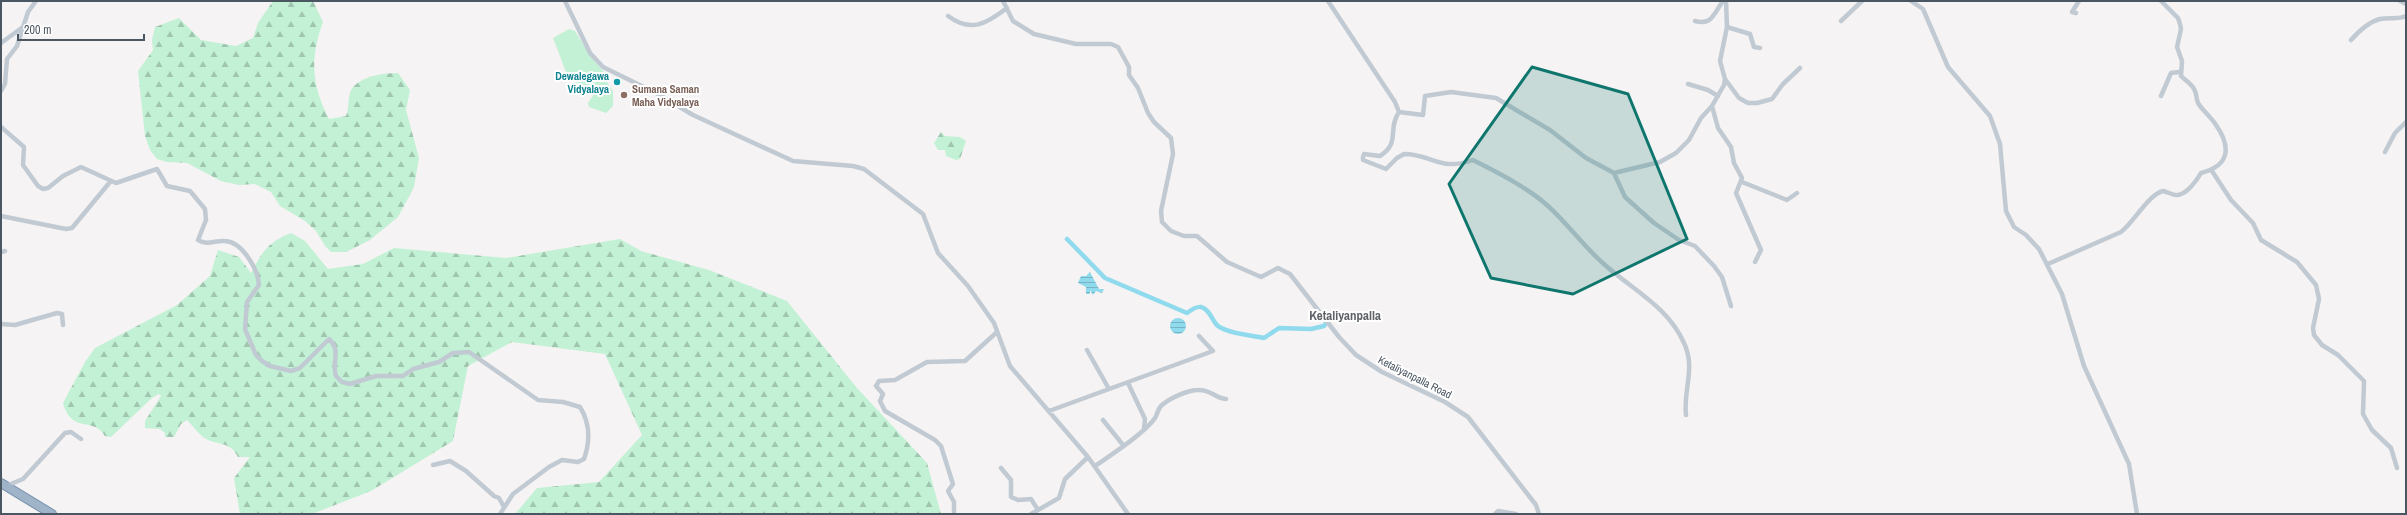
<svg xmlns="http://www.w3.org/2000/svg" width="2407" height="515" viewBox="0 0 2407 515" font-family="'Archivo Narrow',sans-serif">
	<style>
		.green { fill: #c3f1d5 }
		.forest { fill: url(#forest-firs) }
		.water { fill: url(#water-rules) }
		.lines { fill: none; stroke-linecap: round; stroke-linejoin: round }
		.canal { stroke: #90daee; stroke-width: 4.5 }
		.trunk-casing { stroke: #7690ad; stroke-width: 10 }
		.minor { stroke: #c1cad2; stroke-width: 4.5 }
		.trunk { stroke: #9fb4c9; stroke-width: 8 }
		.marked { fill: #0f766e; fill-opacity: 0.2; stroke: #0f766e; stroke-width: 3; stroke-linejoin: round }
		.culture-dot { fill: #0f9aa8; stroke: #fff; stroke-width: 1.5 }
		.education-dot { fill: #8d6e63; stroke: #fff; stroke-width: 1.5 }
		.labels { text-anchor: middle; stroke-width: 4; stroke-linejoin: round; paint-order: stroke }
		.culture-label { font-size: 11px; font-weight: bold; fill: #0d838f; stroke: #fff; text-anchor: end }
		.education-label { font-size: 11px; font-weight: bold; fill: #785e54; stroke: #fff; text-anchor: start }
		.street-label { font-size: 11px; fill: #4a5661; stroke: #fff }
		.quarter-label { font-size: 13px; font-weight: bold; fill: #5f6368; stroke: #fff }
	</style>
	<defs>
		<pattern id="forest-firs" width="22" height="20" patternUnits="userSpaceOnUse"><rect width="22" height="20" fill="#c3f1d5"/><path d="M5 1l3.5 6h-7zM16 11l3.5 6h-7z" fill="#a0c6b0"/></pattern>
		<pattern id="water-rules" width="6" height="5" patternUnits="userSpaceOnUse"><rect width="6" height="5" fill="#90daee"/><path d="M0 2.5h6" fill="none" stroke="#78b4c4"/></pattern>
	</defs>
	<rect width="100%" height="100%" fill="#f5f3f3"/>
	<path class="green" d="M569,29l6,2 16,26 14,16v6l8,12v15l-7,7 -17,-6 -1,-4 6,-9 -1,-5 -21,-8 -4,-4 -15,-39z"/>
	<path class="forest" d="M273,1h40l10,21c-13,36 -12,62 6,97l17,-3c3,-7 2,-20 5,-26 9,-14 32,-17 47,-17l12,17 -4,20 13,48 -5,29 -16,30 -28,23 -24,12h-15l-6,-6 -9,-15 -11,-10 -25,-15 -9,-14 -16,-8 -16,1 -18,-4 -34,-18 -20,-1 -10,-3 -7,-9 -5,-14 -7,-65 15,-21 -1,-10 3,-13 24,-9 22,22 35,6 17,-8 5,-15z
		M941,132l4,4 15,1 6,4 -6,18 -4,1 -10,-4 -1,-6h-7l-4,-7z
		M291,233l14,8 23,28 35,-5 31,-16 112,10 114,-19 21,12 68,19 78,31 70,87 70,75 14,51h-426l22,-26 62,-6 43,-47 -37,-81 -93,-12 -44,24 -15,75 -82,50 -59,23h-72l-6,-36 16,-21h-12c-8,-17 -23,-11 -35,-20 -6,-5 -11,-12 -16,-17l-6,4 -7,13h-9v-4l-5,-4 -15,-1v-7l16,-25 -2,-2 -7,4 -41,39 -6,-1c-11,-20 -33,-1 -42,-33l22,-41 10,-14 82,-43 33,-29 8,-26 21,7 12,16c11,-21 17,-31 40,-40z"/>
	<path class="water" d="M1090,272l9,17h5l-2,4 -6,-2 -3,4 -3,-5v4h-4v-7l-8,-4 3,-7h5z
		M1170 326a8 8 0 1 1 16 0a8 8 0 1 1-16 0Z"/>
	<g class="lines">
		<path class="canal" d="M1067,239l38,39 82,35c4,-3 9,-7 14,-6 9,2 11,14 17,19 11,8 33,9 46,12l15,-10 32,1 13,-3 2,-3"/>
		<defs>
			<path id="trunk" d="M1,483l51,31"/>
		</defs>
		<use href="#trunk" class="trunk-casing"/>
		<path class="minor" d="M565,1l25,52 13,14 55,27 35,21 100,46 60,5 11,3 59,45 15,39 30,33 26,37 16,43 78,91 40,57
			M1003,1l10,20 21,13 42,10h35l7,3 11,20v8l9,13 10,25 6,9 17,16 2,16 -12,57 1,11 9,9 13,5h13l30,26 34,15 17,-9 12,6 49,63 17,18 26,17 63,30 23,15 68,88 3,9
			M1328,1l67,101 4,10
			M1911,1l12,8 25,58 42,49 10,28 6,67 8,16 12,8 13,14 23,45 22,72 45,98 8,50
			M2400,1l6,3
			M2076,13l-4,-1 7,-11
			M948,16c23,17 38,8 59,-8
			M1695,21c17,5 19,-8 28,-20
			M1841,21l21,-20
			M1727,27l23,7 4,13 6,1
			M2351,40c8,-9 17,-18 29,-21 9,-2 19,1 26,-3
			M1,43l22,-16
			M1725,79l14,19 9,5h9l15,-4 11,-15 17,-16
			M1688,84l20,6 10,6
			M1,91l4,-7 2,-25 10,-13 11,-34 8,-11
			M2161,96l10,-23 8,-1
			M1712,106l6,22 13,19 3,16 8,15 -6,15 25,57 -6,12
			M1,127l23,20 -1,18 15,21 5,3 5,-1 15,-12 18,-9 35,16 41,-14 10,17 23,5 15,18 1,11 -8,20c10,6 17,0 27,1 18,1 33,29 34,44l-12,17 -2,27 11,26 6,6 8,5 21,5 9,-3 29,-29c13,12 2,23 7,37l6,6 8,2 26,-8h27l10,-7 26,-7 14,-9 16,-1 69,48 25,2 17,5c10,16 10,35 4,52l-6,3 -16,-2 -13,7 -36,27 -13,20
			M2385,152l10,-19 11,-11
			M2212,171l19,29 22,23 8,17 36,22 19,23 3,14 -6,29 1,7 8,10 16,10 26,26 -1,33 9,16 19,18 6,20
			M1614,173l11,24 29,26 25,17 16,6 19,20 8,11 9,29
			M1742,182l45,18 10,-7
			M1,216l65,13 6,-1 38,-46
			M1,252l4,-1
			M2048,264l73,-32c13,-10 28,-38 42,-41 5,1 11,5 15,4 9,-1 19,-15 23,-22 28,-7 31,-25 15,-48 -5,-8 -13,-14 -18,-22 -2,-4 -1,-10 -4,-14 -2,-5 -9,-9 -13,-13l1,-15 -5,-14 4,-18 -1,-5 -2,-6 -17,-17
			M1,324l14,1 42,-12 5,1 1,11
			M1087,350l22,39
			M1128,383l17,36 -1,9
			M1049,411l164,-60 -14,-15
			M1686,415c-3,-25 10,-47 -2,-72 -16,-36 -51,-53 -79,-78 -21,-18 -37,-41 -57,-59 -21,-19 -50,-33 -75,-46 -34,12 -41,-6 -69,-6l-7,4 -11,11 -23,-9v-3l1,-3 16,2c21,-13 7,-27 19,-44l24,3 2,-19 26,-4 45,6 54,32 36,28 28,15 46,-11 16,-9 13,-13 12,-22 11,-12 12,-21 1,-6 -5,-18 7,-34 -1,-26
			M1103,420l20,25
			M433,465l17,-4 16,10 28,25 5,2 5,9
			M1095,466c16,-11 50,-33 60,-48 3,-4 2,-9 7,-13 8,-7 26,-15 36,-15 12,-1 17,8 28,9
			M1001,468l10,12v17l7,3 13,-1 7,11
			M6,486l17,-7 42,-46 6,-1 10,7
			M954,514v-12l-6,-11 5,-7 -1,-3 -11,-35 -6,-6 -50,-29 -5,-10 3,-7 -7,-8 3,-5 16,-1 32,-18 38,-1 32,-29
			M1031,514l28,-16 6,-19 23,-22
			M1495,514l3,-3 18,3"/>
		<use href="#trunk" class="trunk"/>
	</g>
	<path class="marked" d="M1532,67l96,27 59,145 -114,55 -82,-16 -42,-94z"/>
	<circle class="culture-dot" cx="617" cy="82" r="4"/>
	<circle class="education-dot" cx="624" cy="95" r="4"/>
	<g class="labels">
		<g class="culture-label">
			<text x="609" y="80">Dewalegawa<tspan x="609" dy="13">Vidyalaya</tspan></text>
		</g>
		<g class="education-label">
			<text x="632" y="93">Sumana Saman<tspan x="632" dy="13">Maha Vidyalaya</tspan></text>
		</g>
		<g class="street-label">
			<text transform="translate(1415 377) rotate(27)" y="4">Ketaliyanpalla Road</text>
		</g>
		<g class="quarter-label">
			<text x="1345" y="320">Ketaliyanpalla</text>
		</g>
	</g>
	<rect width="2407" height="515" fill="none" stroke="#4a5661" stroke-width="4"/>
	<path d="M18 34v6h126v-6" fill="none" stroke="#4a5661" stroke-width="2"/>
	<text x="24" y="34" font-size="12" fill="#4a5661" stroke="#ffffff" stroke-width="3" paint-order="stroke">200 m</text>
</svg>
